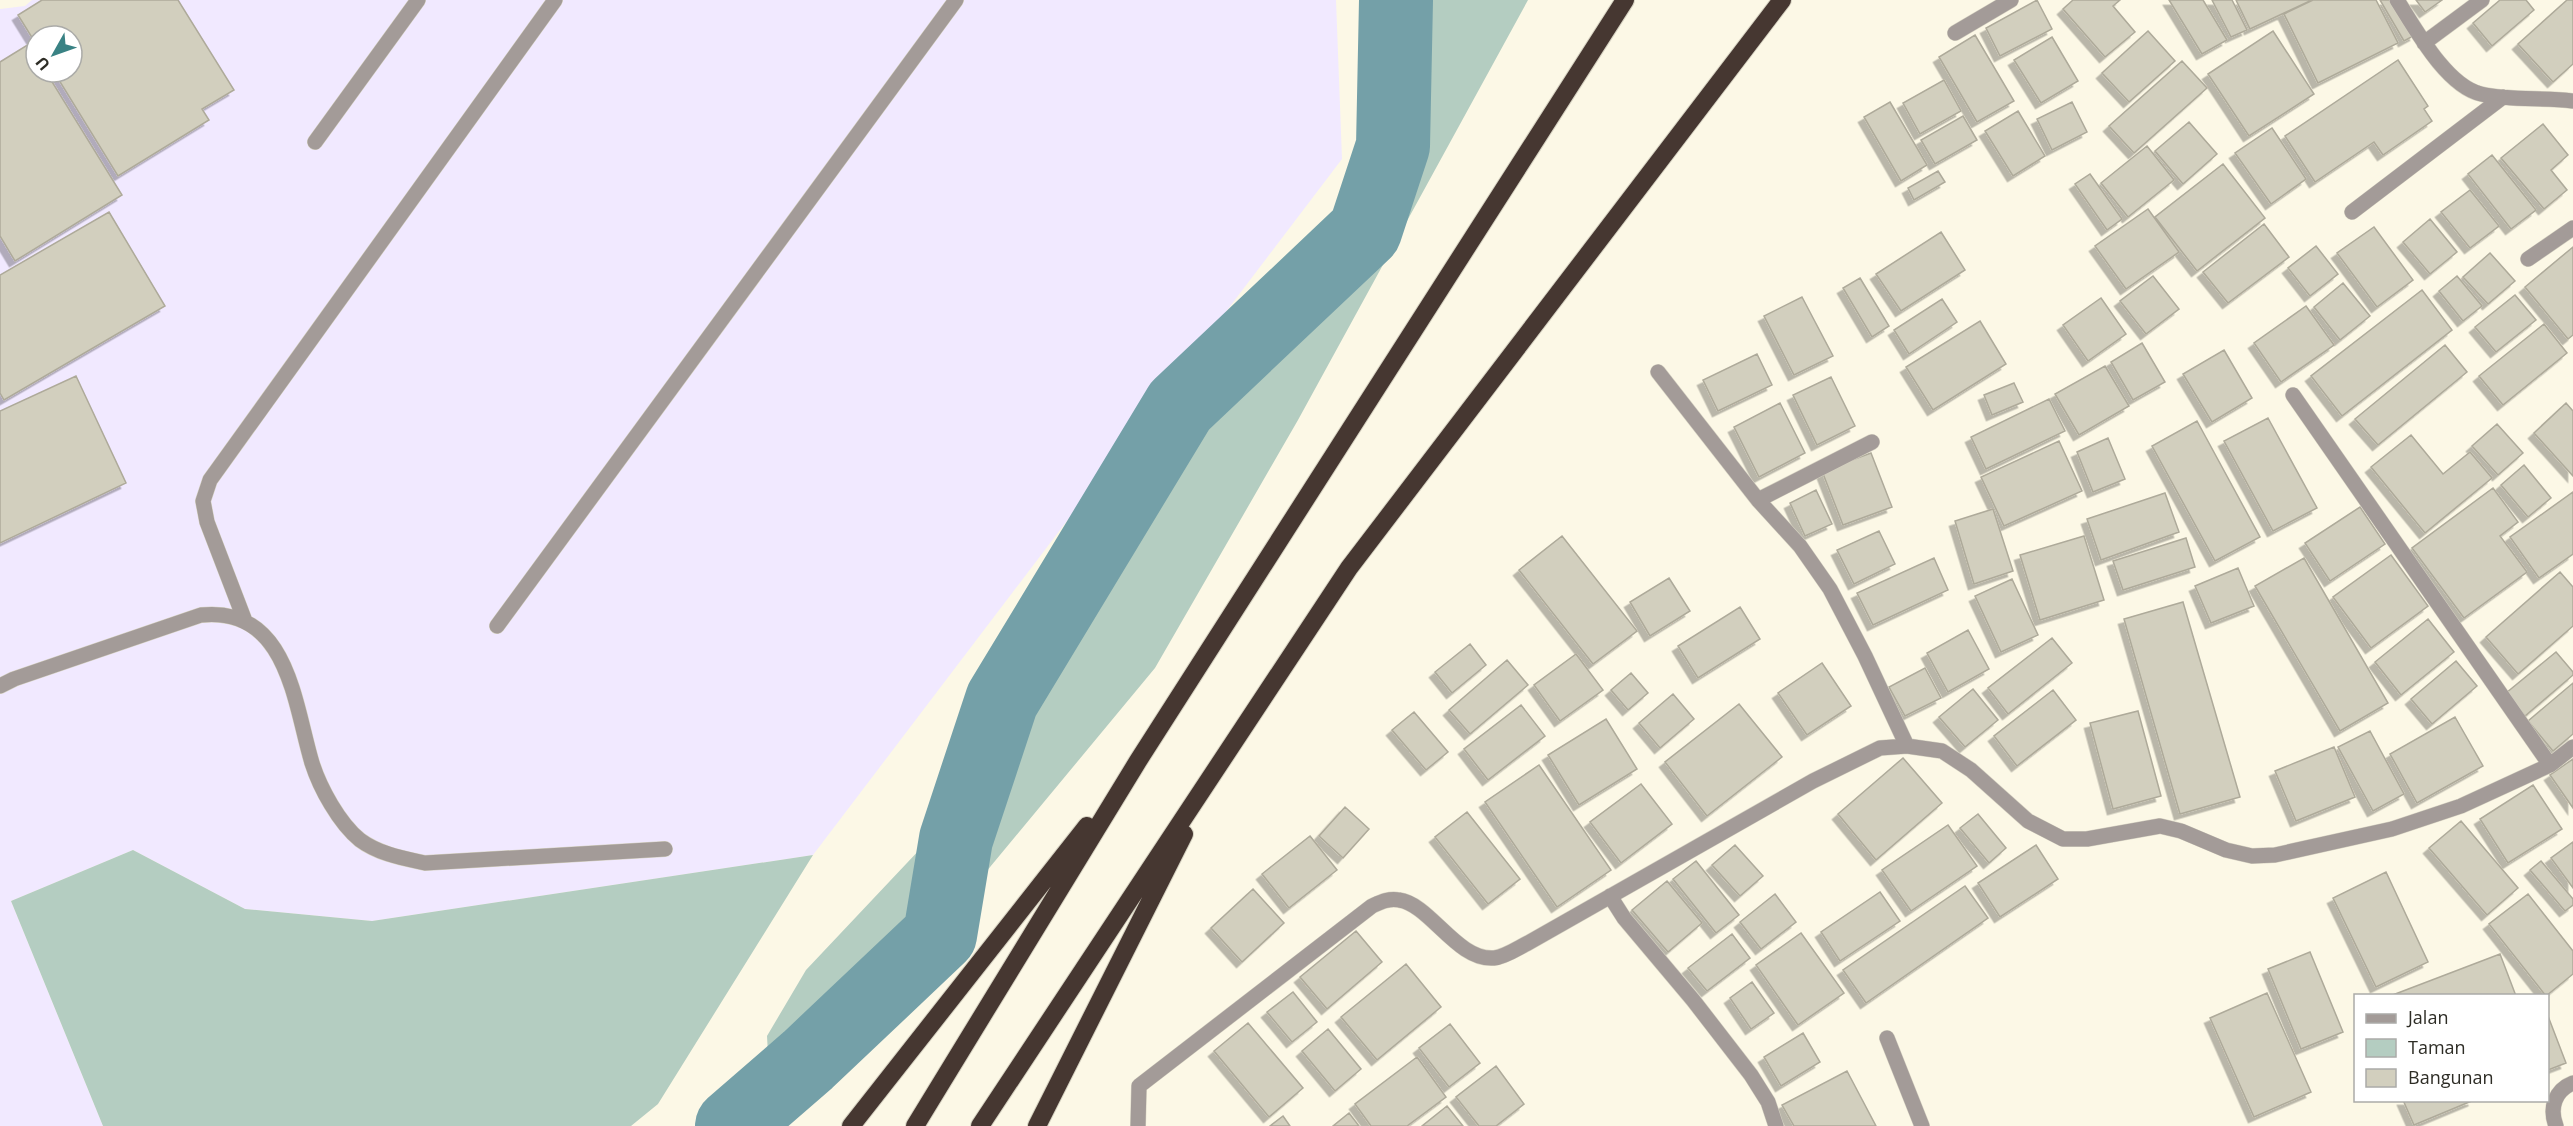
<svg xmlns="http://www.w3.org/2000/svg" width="2573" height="1126" viewBox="0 0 2573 1126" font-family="'Open Sans',sans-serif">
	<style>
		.industrial { fill: #f1e9ff; fill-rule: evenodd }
		.green { fill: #b4cdc1 }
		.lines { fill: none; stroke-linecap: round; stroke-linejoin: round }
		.river { stroke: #74a0a8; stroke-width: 74 }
		.building { fill: #d2cfbe; stroke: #aeaa9a; stroke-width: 1.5; filter: url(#shadow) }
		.service-casing { stroke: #d7d3c3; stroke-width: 16 }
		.minor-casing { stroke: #d7d3c3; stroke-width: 16 }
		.motorway-casing { stroke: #d7d3c3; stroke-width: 20 }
		.service { stroke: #a39b98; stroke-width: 15 }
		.minor { stroke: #a39b98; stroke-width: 15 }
		.motorway { stroke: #463731; stroke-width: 18 }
	</style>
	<defs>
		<filter id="shadow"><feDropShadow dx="-5.5" dy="5.5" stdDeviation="0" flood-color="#0004"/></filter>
	</defs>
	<rect width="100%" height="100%" fill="#fcf8e6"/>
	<path class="industrial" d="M32,0h1304l6,159 -529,696 -441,66 -127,-12 -112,-59 -122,51 92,225h-103v-1117l25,-3zM36,36h36v36h-36z"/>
	<path class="green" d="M1402,0h126l-230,420 -143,248 -232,280 -152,161 -4,-73 39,-66 150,-159 205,-333 208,-218 36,-144z
		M133,850l112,59 127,12 441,-66 -155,249 -27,22h-528l-92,-225z"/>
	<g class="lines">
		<path class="river" d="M732,1126l76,-66 132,-125 16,-96 46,-139 178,-294 185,-175 28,-85 3,-146"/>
	</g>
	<path class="building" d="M42,0h136l56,90 -32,19 7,11 -91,56 -64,-104h18v-36h-36v8l-18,-29z
		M2037,0l15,29 -52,27 -14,-28z
		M2073,0h47l-7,6 22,26 -30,25 -42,-48z
		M2169,0h34l24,40 -25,14z
		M2212,0h20l15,30 -16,7z
		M2236,0h76l-62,29z
		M2313,0h63l22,43 -80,40 -34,-69z
		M2380,0h14l21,35 -11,6z
		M2416,0h26l-17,12z
		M2500,0h26l8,10 -42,36 -19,-23z
		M2567,0h6v64l-20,18 -35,-38z
		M2148,31l27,30 -46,41 -27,-29z
		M2273,31l41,63 -65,42 -41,-62z
		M1975,35l39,66 -37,21 -38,-65z
		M2052,37l26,44 -37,22 -27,-43z
		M29,44l7,12v16h10l76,123 -107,66 -15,-25v-174z
		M2398,60l30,46 -4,3 8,12 -49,34 -9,-13 -59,40 -30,-46z
		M2182,61l25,27 -73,65 -25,-27z
		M1944,80l17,31 -41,23 -17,-31z
		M1890,102l37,63 -26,16 -37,-64z
		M2072,102l15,30 -35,18 -15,-31z
		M2018,111l27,45 -32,20 -28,-45z
		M1963,116l14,24 -42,24 -14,-24z
		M2189,122l28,32 -34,30 -28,-33z
		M2543,124l25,31 -17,15 16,20 -23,19 -43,-51z
		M2272,128l34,51 -35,25 -36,-51z
		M2147,146l27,34 -46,37 -27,-34z
		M2492,155l44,55 -25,19 -43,-55z
		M2223,164l42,54 -68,53 -42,-54z
		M1938,171l7,11 -31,18 -6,-12z
		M2090,174l32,45 -15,11 -32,-46z
		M2470,190l29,36 -29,22 -29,-36z
		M2148,209l31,43 -53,37 -31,-43z
		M109,212l56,94 -161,94 -4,-7v-118z
		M2430,219l27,33 -27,22 -27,-32z
		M2264,224l25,33 -61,46 -25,-31z
		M2374,227l39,53 -36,27 -40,-54z
		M1941,232l24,38 -64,41 -25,-37z
		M2316,246l22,28 -28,22 -22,-28z
		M2573,247v88l-5,4 -43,-52z
		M2490,253l25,28 -27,23 -25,-27z
		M2153,276l26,33 -33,25 -26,-33z
		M2457,276l25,30 -19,15 -24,-30z
		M1860,278l29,48 -17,11 -29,-49z
		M2343,283l27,33 -30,24 -26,-33z
		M2422,290l30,40 -110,86 -31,-40z
		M2515,295l21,25 -40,32 -21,-25z
		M1802,297l31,59 -39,19 -30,-59z
		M2101,298l25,36 -38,27 -25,-36z
		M1942,299l15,23 -48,32 -15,-24z
		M2306,306l28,39 -53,37 -27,-39z
		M1980,321l26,43 -73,46 -27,-43z
		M2544,324l23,29 -64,52 -24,-29z
		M2142,343l23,39 -32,18 -22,-38z
		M2445,345l22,27 -89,73 -23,-26z
		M2224,350l28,48 -40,24 -29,-48z
		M1757,354l15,31 -54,26 -15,-31z
		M2105,366l24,40 -50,29 -24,-41z
		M76,376l50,107 -126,60v-132z
		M1831,377l24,49 -38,19 -24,-50z
		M2014,383l9,19 -31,13 -8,-20z
		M2049,399l16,32 -79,38 -15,-32z
		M1780,403l25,50 -46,24 -25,-50z
		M2566,403l7,8v65l-39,-43z
		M2268,418l49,90 -44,23 -49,-90z
		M2197,421l63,116 -45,24 -63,-115z
		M2497,424l26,29 -25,22 -26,-29z
		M2411,435l32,39 27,-22 22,26 -67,55 -54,-66z
		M2108,438l17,41 -32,13 -16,-40z
		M2059,441l23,50 -78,35 -23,-49z
		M1871,453l21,54 -49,18 -21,-54z
		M2524,465l27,33 -23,19 -27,-32z
		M2493,488l25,34 -18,14 27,36 -63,46 -52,-70z
		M1816,490l16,34 -27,12 -15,-33z
		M2573,492v62l-34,24 -29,-41z
		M2165,493l14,39 -78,28 -14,-41z
		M2360,507l25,37 -55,37 -25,-38z
		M1993,509l20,62 -39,13 -19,-63z
		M1879,531l16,33 -41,20 -17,-34z
		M1562,536l75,95 -44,33 -74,-94z
		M2084,536l20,64 -64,20 -20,-65z
		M2186,538l9,29 -72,23 -10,-29z
		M2391,555l37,51 -57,42 -38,-51z
		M1934,558l14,32 -75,35 -16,-32z
		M2304,558l84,145 -48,28 -85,-145z
		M2238,568l16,38 -43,17 -16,-37z
		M2560,572l13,15v39l-55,48 -32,-37z
		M1669,578l21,33 -40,25 -20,-34z
		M2012,579l26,56 -37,17 -26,-56z
		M2183,602l57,195 -60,17 -56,-195z
		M1740,607l20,32 -62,39 -20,-32z
		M2428,619l26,33 -53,43 -26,-33z
		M1968,630l21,39 -41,23 -21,-39z
		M2052,638l20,25 -64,51 -20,-26z
		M1470,644l16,21 -34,28 -17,-21z
		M2556,652l17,20v3l-48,41 -19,-23z
		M1576,654l27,36 -43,31 -26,-36z
		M1507,660l21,25 -58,49 -21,-24z
		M2456,661l21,25 -45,38 -21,-25z
		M1822,663l29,43 -44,29 -29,-42z
		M1925,668l16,30 -36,18 -16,-29z
		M1631,673l17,20 -20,17 -17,-20z
		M2573,683v51l-20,17 -25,-30z
		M1973,689l25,31 -33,27 -26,-30z
		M2053,690l23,30 -59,46 -23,-30z
		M1673,694l21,25 -34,29 -21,-25z
		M1739,704l43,53 -75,59 -42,-54z
		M1521,705l24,31 -57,44 -24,-31z
		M2138,711l23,85 -48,13 -23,-86z
		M1414,712l34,40 -22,18 -34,-40z
		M2455,717l28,49 -66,37 -27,-49z
		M1606,719l31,50 -58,36 -31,-50z
		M2370,731l34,63 -31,17 -35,-64z
		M2334,747l21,50 -59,24 -21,-50z
		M1903,758l39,45 -66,57 -38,-46z
		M2573,759v49l-23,-33z
		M1539,765l72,105 -54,37 -72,-105z
		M1641,784l31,40 -51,39 -31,-41z
		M2533,785l29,44 -54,34 -28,-44z
		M1345,807l24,22 -26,29 -24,-22z
		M1467,812l53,67 -32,25 -53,-67z
		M1978,814l28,34 -17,15 -29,-35z
		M2461,821l57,67 -31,27 -58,-67z
		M1948,825l29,41 -66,45 -29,-41z
		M1310,836l27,34 -48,38 -27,-34z
		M2573,842v46l-22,-30z
		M1735,845l28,31 -23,20 -28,-31z
		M2036,845l22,34 -58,38 -22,-34z
		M1696,861l43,54 -23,18 -43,-54z
		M2541,861l32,38v6l-8,6 -35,-41z
		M2386,872l42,90 -52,25 -43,-89z
		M1667,881l35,42 -34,29 -36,-42z
		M1965,886l23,32 -122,85 -23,-33z
		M1253,889l31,34 -42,39 -31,-34z
		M1880,892l20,29 -60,40 -19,-29z
		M1775,894l21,28 -35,27 -21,-27z
		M2528,894l45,57v23l-27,22 -57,-72z
		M1356,931l26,31 -55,47 -27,-32z
		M1801,933l43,60 -46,32 -42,-60z
		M1732,934l18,24 -43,33 -19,-23z
		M2310,952l33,80 -42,17 -33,-80z
		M2500,954l16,42h-126z
		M1406,964l35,43 -64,53 -36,-43z
		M1752,982l22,31 -23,16 -21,-31z
		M1293,992l24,30 -25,20 -25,-30z
		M2267,993l44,99 -57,25 -44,-99z
		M2548,1016l18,47 -18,7z
		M1248,1023l55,65 -34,29 -55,-66z
		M1450,1024l30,39 -31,24 -30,-39z
		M1328,1029l33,40 -26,22 -33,-40z
		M1803,1033l17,29 -39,24 -17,-29z
		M1417,1057l29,40 -39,29h-36l-16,-22z
		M1496,1066l28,38 -28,22h-17l-23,-29z
		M1847,1071l29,55h-82l-12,-21z
		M2403,1100h71l-60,25z
		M1447,1106l16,20h-41z
		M1349,1113l10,13h-26z
		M1283,1116l7,10h-20z"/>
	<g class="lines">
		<defs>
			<path id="service" d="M315,142l103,-142
				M245,621l-38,-99 -4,-21 7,-21 345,-480
				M497,626l459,-626
				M0,686l14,-7 187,-64c87,-9 93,88 111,148 8,25 27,60 48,77 19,14 42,18 65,23l240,-14"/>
			<path id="minor" d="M2397,0c18,28 49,86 84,94 30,7 62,3 92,7
				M1955,33l56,-33
				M2424,43l58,-43
				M2352,212l151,-115
				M2528,259l45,-31
				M1658,372l100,128 42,46 30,43 35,67 42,90
				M2293,395l257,370
				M1758,500l114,-58
				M1610,896l14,22 69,82 58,75 17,27 8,24
				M1887,1038l35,88
				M1138,1126l1,-40 233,-180c9,-4 17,-8 27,-6 31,4 58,61 95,58 11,-1 24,-10 34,-15l285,-162 67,-33 27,-2 35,5 29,19 57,51 35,18h24l73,-13 21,5 45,19 26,6 23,-1 117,-26 69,-23 89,-41 23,-18
				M2556,1126c-7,-18 -1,-36 17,-43"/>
			<path id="motorway" d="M851,1126l236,-300
				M915,1126l223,-365 487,-761
				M980,1126l369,-558 433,-568
				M1037,1126l147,-292"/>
		</defs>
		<use href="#service" class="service-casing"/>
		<use href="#minor" class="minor-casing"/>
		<use href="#motorway" class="motorway-casing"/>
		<use href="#service" class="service"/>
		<use href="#minor" class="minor"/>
		<use href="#motorway" class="motorway"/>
	</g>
	<rect x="2354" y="994" width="195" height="108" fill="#ffffff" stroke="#ababa8" stroke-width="1.5"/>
	<rect x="2366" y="1014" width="30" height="9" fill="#a39b98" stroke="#ababa8" stroke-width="1.5"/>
	<text x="2408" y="1024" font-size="18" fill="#2e2d26">Jalan</text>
	<rect x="2366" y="1039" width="30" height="18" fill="#b4cdc1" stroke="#ababa8" stroke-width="1.5"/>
	<text x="2408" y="1054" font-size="18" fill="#2e2d26">Taman</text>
	<rect x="2366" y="1069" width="30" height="18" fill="#d2cfbe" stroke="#ababa8" stroke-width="1.5"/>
	<text x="2408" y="1084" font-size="18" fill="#2e2d26">Bangunan</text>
	<g transform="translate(54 54) rotate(230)"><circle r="28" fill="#ffffff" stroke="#ababa8" stroke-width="1.5"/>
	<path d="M0-4.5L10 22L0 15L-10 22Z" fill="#398284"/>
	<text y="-9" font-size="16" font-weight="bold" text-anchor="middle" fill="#2e2d26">U</text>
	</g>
</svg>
